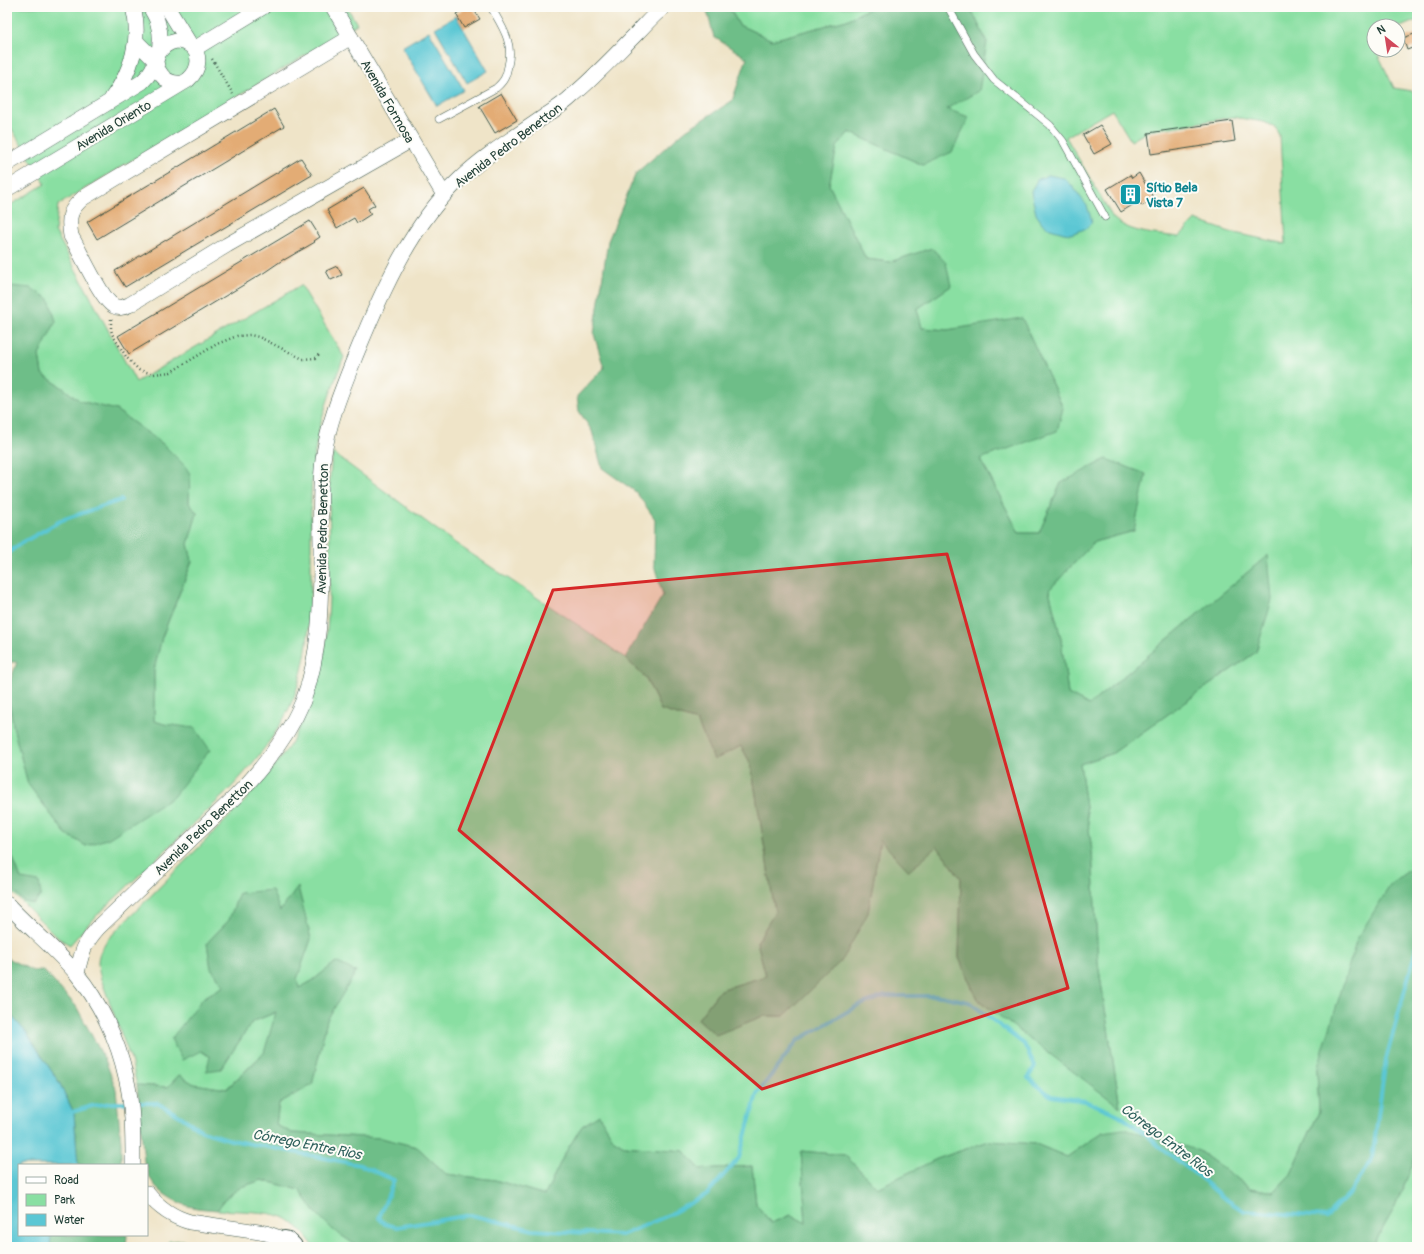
<svg xmlns="http://www.w3.org/2000/svg" width="1424" height="1254" viewBox="0 0 1424 1254" font-family="Pangolin,sans-serif">
	<style>
		.green { fill: #89dfa2; stroke: #548e6b; fill-rule: evenodd }
		.forest { fill: #6ebe88; stroke: #467e5e }
		.water { fill: #5bc7d4; stroke: #3d8284 }
		.lines { fill: none; stroke-linecap: round; stroke-linejoin: round }
		.stream { stroke: #5bc7d4; stroke-width: 4 }
		.building { fill: #e3ac74 }
		.service-casing { stroke: #3e564a; stroke-width: 8 }
		.minor-casing { stroke: #3e564a; stroke-width: 16 }
		.primary-casing { stroke: #3e564a; stroke-width: 24 }
		.path { stroke: #3e564a; stroke-width: 2.5; stroke-dasharray: 1 3; stroke-linecap: butt }
		.service { stroke: #fff; stroke-width: 7 }
		.minor { stroke: #fff; stroke-width: 15 }
		.primary { stroke: #fff; stroke-width: 22 }
		.marked { fill: #d62828; fill-opacity: 0.2; stroke: #d62828; stroke-width: 3; stroke-linejoin: round }
		.labels { text-anchor: middle; stroke-width: 4; stroke-linejoin: round; paint-order: stroke }
		.street-label { font-size: 13px; fill: #1f3d34; stroke: #fdfcf7 }
		.culture-label { font-size: 13px; font-weight: bold; fill: #0d838f; stroke: #fdfcf7; text-anchor: start }
		.water-label { font-size: 14px; font-style: italic; fill: #2e605c; stroke: #fdfcf7 }
	</style>
	<rect width="100%" height="100%" fill="#fdfcf7"/>
	<filter id="ink" filterUnits="userSpaceOnUse"><feTurbulence type="fractalNoise" baseFrequency=".025" numOctaves="2"/><feDisplacementMap in="SourceGraphic" scale="8" xChannelSelector="R" yChannelSelector="G"/><feConvolveMatrix kernelMatrix="1 2 1 2 8 2 1 2 1" color-interpolation-filters="sRGB"/></filter>
	<filter id="wash" filterUnits="userSpaceOnUse"><feTurbulence type="fractalNoise" baseFrequency=".012" numOctaves="4" result="noise"/><feDisplacementMap in="SourceGraphic" scale="16" xChannelSelector="R" yChannelSelector="G"/><feGaussianBlur stdDeviation="0.9" result="paint"/><feColorMatrix in="noise" values="0 0 0 0 0 0 0 0 0 0 0 0 0 0 0 0 0 1.4 0 .05"/><feComposite in="paint" operator="in"/></filter>
	<g filter="url(#wash)">
		<rect width="100%" height="100%" fill="#efe4c8"/>
		<path class="green" d="M7,7h340l10,17 -299,181 -3,26 81,151 165,-97 43,72c-13,33 -26,66 -30,102 -4,28 -3,57 -3,85 0,51 1,104 -17,153 -14,35 -40,66 -66,94l-137,130 -21,24 -12,-7 -51,-51v-197l7,40 14,54 37,49 21,13 23,-9 55,-113 -10,-3v-51l8,-33 30,-75 -4,-18 9,-31 -8,-10 1,-29 -27,-30 -47,-34 -36,-9 -17,-13 -21,-14 -3,-19 17,-34 -46,-35 -3,2v-81l38,-23 -38,-63z
			M729,7h143l-25,13 -75,20 -33,-15z
			M970,7h447v13l-19,8v-2h-24v12l-3,1 3,6v5h2l18,38 23,4v772l-26,20 -74,186 2,42 -28,62 -17,18 -24,-4 -51,-37 -96,-19 -36,25 -31,-13 -47,-3 -52,18 -60,29 -32,-33 -44,-4 5,72 -15,-8 -20,8 -15,-19 -4,-38 -52,3 -16,-18 -60,-5 -10,-6 -15,-24 -17,10 -18,29 -19,40 -50,-15 -49,-6 -29,-27 -36,-9 -89,-5 -16,-8 3,-22 33,-18 15,-65 28,-48 -19,-10 -24,19 -13,7 -2,-9 14,-40 -13,-51 -18,23 -41,-18 -10,27 -22,23 4,25 13,18 -21,12 -2,52 9,7 11,12 31,-47 25,-10 -13,41 -38,36 -32,-5 -15,-9 -11,12 -31,-2 -6,-25 -30,-81c-5,-18 -4,-23 6,-39l137,-138c16,-18 32,-37 46,-57 4,-6 7,-14 11,-21 29,-57 28,-112 29,-174 0,-31 -3,-66 3,-97l122,90 135,90 35,25 21,20 15,32 36,11 17,38 27,-13 10,18 24,148 -18,30 9,34 -46,14 -22,29 18,15 47,-18h21l84,-103 12,-73 57,6 24,32 -2,80 18,41 143,107 -22,-143 -6,-112 -12,-87 33,-11 143,-101 11,-96 -178,149 -21,-11 -7,-55 -12,-49 45,-48 40,-11 -73,-48 -22,50h-20l-39,-75 83,-50 -41,-89 -75,11 -25,-2 -5,-19 34,-23 -19,-38 -42,14 -24,-3 -37,-74 8,-39 12,-14 74,33 22,-56 42,-67zM1112,110l19,31 17,-10 85,-14 31,5 11,5 5,9 6,108 -56,-12 -35,-12 -16,17c-23,-3 -48,-3 -66,-19l-47,-81z
			M1417,1154v93h-45l23,-40z
			M262,1180l38,10 15,22 30,26 14,9h-45c-7,-11 -19,-25 -31,-30 -15,-6 -49,-6 -66,-7l9,-13 15,-10z
			M183,1240l9,5 26,2h-54l5,-6z"/>
		<path class="forest" d="M706,7h23l10,18 33,15 75,-20 25,-13h98l17,35 -8,49 -33,18 23,8 -17,35 -29,13 -74,-33 -12,15 -8,38 37,74 24,3 42,-14 14,15 5,23 -34,23 5,19 25,2 75,-12 41,90 -6,23 -77,28 39,74h20l22,-50 45,-24 40,15 -12,57 -40,11 -45,48 12,49 7,55 21,11 179,-150 4,45 -16,52 -143,101 -33,11 12,87 6,112 22,144 -143,-108 -18,-41 2,-80 -24,-32 -28,25 -29,-31 -12,73 -25,46 -59,57h-21l-47,19 -18,-16 22,-29 46,-14 -9,-34 18,-30 -24,-148 -10,-18 -27,14 -17,-39 -36,-11 -15,-32 -21,-20 38,-63 -9,-30 1,-46 -19,-27 -34,-24 -10,-37 -13,-20 -2,-15 27,-28 -10,-34 14,-93 28,-68 50,-43 46,-29 15,-43 -33,-21z
			M10,286l21,2 18,11 7,22 -17,34 3,19 21,14 17,13 36,9 47,34 22,22 5,8 -1,29 8,10 -9,31 4,17 -30,76 -8,33v51l10,3 31,4 15,22 -37,47 -64,41 -23,8 -21,-13 -37,-49 -14,-54 -7,-40 10,-28h-10v-374z
			M7,842l14,37 18,3 2,13 -7,9 -10,-2 -17,-19z
			M1417,864v290l-22,53 -23,40h-218l-3,-1v1h-792l-26,-17 -18,-18 -15,-22 -38,-10 -21,7 -14,10 -10,13c-8,-1 -17,-1 -25,-3 -19,-5 -45,-20 -45,-42h-2l-1,-4 -7,-76 31,2 11,-12 15,9 33,5 37,-36 12,-41 -24,10 -31,47 -15,2 4,-14 -9,-6 -19,9 -11,-21 32,-41 21,-12 -13,-18 -4,-25 22,-23 10,-27 33,-3 8,21 18,-24 13,52 -14,40 2,9 13,-7 24,-19 20,10 -29,48 -15,65 -33,18 -3,22 16,8 89,5 36,9 29,27 49,6 50,15 19,-40 18,-29 17,-11 15,25 10,6 60,5 16,18 52,-3 4,38 15,19 20,-8 15,8 -5,-72 44,4 32,33 60,-29 52,-18 47,3 31,13 36,-25 20,-3 45,12 31,10 51,37 24,4 17,-18 28,-62 -2,-42 40,-131 34,-55z
			M7,958l26,13 10,-1 33,36 30,56 10,27 5,53v23h-43l-4,-52 -14,-29 -34,-52 -19,-21z
			M51,1235h76l-1,12h-76z"/>
		<path class="water" d="M456,16l32,55 -21,12 -32,-55z
			M429,31l35,59 -27,16 -35,-59z
			M1048,175l16,3 9,9 14,19 5,15 -5,7 -16,6 -7,-1 -14,-4 -8,-6 -6,-9 -5,-22 6,-12z
			M7,1011l19,21 34,52 14,29 4,52h-59v70h32l-1,12h-43z"/>
		<g class="lines">
			<path class="stream" d="M7,554l13,-10 42,-24 59,-20
				M134,1103h23l23,13 22,15 29,9 129,25 34,15 -15,38 6,6 12,3 74,-12 62,15 89,5 45,-19 40,-22 32,-36 18,-64 40,-53 60,-35 28,-10h56l28,6 55,42 11,22 -7,12 23,18 35,5 33,14 27,19 14,13 43,33 18,16 23,15 82,6 23,-23 23,-35 14,-100 31,-113
				M69,1113l23,-7 19,-3h16"/>
		</g>
		<g id="blocks">
			<path class="building" d="M467,7h5l8,12 -16,9 -8,-14z
				M1417,33v13l-10,4 -4,-12z
				M501,93l16,27 -22,13 -16,-27z
				M274,109l10,17 -187,113 -10,-17z
				M1232,121l3,20 -84,13 -3,-21z
				M1100,125l12,19 -18,10 -11,-19z
				M301,158l11,17 -187,112 -10,-16z
				M1139,173l15,26 -12,7 -3,-5 -18,11 -14,-23 23,-14 2,3z
				M364,188l11,17 -7,4 3,5 -14,9 -3,-5 -17,10 -10,-18z
				M310,221l10,16 -6,4 1,1 -31,18v-1l-19,13 -136,82 -11,-18z
				M337,266l5,9 -11,5 -5,-9z"/>
		</g>
	</g>
	<g filter="url(#ink)">
		<use href="#blocks" fill-opacity="0" stroke="#3e564a" stroke-width="1"/>
		<g class="lines">
			<defs>
				<path id="service" d="M948,7l26,47 20,26 45,36 11,9 13,16 42,76
					M439,119l57,-31c8,-7 10,-11 12,-22 6,-24 -6,-39 -17,-59"/>
				<path id="minor" d="M167,7l24,39
					M333,7l111,188
					M351,37l-268,161c-14,12 -15,20 -12,38 8,13 31,65 43,70 5,3 10,1 15,-1l98,-60 184,-105
					M136,41c6,7 15,14 20,21 1,3 1,7 3,9 5,10 14,13 24,12
					M194,49l69,-42
					M112,98c19,-26 30,-59 21,-91
					M7,164l135,-82c15,-14 22,-38 16,-58 -1,-6 -5,-12 -8,-17
					M7,189l181,-109c28,-25 -10,-57 -30,-26
					M7,904c22,24 48,44 69,69 24,29 42,67 50,104 7,28 7,59 7,88
					M77,973c5,-21 6,-28 21,-45l137,-131c27,-28 53,-60 68,-96 18,-48 18,-100 18,-150 0,-30 -2,-61 2,-91 5,-38 20,-73 34,-108 25,-61 55,-129 104,-174 25,-24 56,-42 84,-62 9,-6 19,-12 27,-20 23,-19 44,-42 65,-63 9,-9 17,-19 27,-26
					M147,1193c12,15 25,24 43,29l76,11 11,4 8,5"/>
				<path id="primary" d="M285,1242l6,5"/>
			</defs>
			<use href="#service" class="service-casing"/>
			<use href="#minor" class="minor-casing"/>
			<use href="#primary" class="primary-casing"/>
			<path class="path" d="M212,59l21,35
				M111,319v9l1,6 15,24 12,12 15,4 17,-2 46,-28 20,-8 13,-1 9,2 44,22 13,-1 4,-5"/>
			<use href="#service" class="service"/>
			<use href="#minor" class="minor"/>
			<use href="#primary" class="primary"/>
		</g>
	</g>
	<path class="marked" d="M947,554l121,434 -306,101 -303,-259 94,-240z"/>
	<defs>
		<symbol id="building-square" viewBox="-11 -11 22 22"><rect x="-9" y="-9" width="18" height="18" rx="4" fill="#0f9aa8" stroke="#fdfcf7"/><path d="M-4-6H4V6H1V3H-1V6H-4ZM-2.5-4.3h1.7v1.8h-1.7ZM.8-4.3h1.7v1.8H.8ZM-2.5-1h1.7V.8h-1.7ZM.8-1h1.7V.8H.8Z" fill="#fff"/></symbol>
	</defs>
	<g fill-rule="evenodd">
		<use href="#building-square" x="1118" y="182" width="25" height="25"/>
	</g>
	<g class="labels">
		<g class="street-label">
			<text transform="translate(388 101) rotate(60)" y="5">Avenida Formosa</text>
			<text transform="translate(113 125) rotate(-31)" y="5">Avenida Oriento</text>
			<text transform="translate(508 145) rotate(-37)" y="5">Avenida Pedro Benetton</text>
			<text transform="translate(322 529) rotate(-89)" y="5">Avenida Pedro Benetton</text>
			<text transform="translate(203 827) rotate(-44)" y="5">Avenida Pedro Benetton</text>
		</g>
		<g class="culture-label">
			<text x="1146" y="192">Sítio Bela<tspan x="1146" dy="15">Vista 7</tspan></text>
		</g>
		<g class="water-label">
			<text transform="translate(1167 1140) rotate(37)" y="5">Córrego Entre Rios</text>
			<text transform="translate(307 1144) rotate(11)" y="5">Córrego Entre Rios</text>
		</g>
	</g>
	<rect width="1424" height="1254" fill="none" stroke="#fdfcf7" stroke-width="24"/>
	<rect x="18" y="1164" width="130" height="72" fill="#fdfcf7" stroke="#a4b0a9"/>
	<rect x="26" y="1177" width="20" height="6" fill="#ffffff" stroke="#a4b0a9"/>
	<text x="54" y="1184" font-size="12" fill="#1f3d34">Road</text>
	<rect x="26" y="1194" width="20" height="12" fill="#89dfa2" stroke="#a4b0a9"/>
	<text x="54" y="1204" font-size="12" fill="#1f3d34">Park</text>
	<rect x="26" y="1214" width="20" height="12" fill="#5bc7d4" stroke="#a4b0a9"/>
	<text x="54" y="1224" font-size="12" fill="#1f3d34">Water</text>
	<g transform="translate(1386 38) rotate(330)"><circle r="19" fill="#fdfcf7" stroke="#a4b0a9"/>
	<path d="M0-3L7 15L0 10L-7 15Z" fill="#d1495b"/>
	<text y="-6" font-size="11" font-weight="bold" text-anchor="middle" fill="#1f3d34">N</text>
	</g>
</svg>
